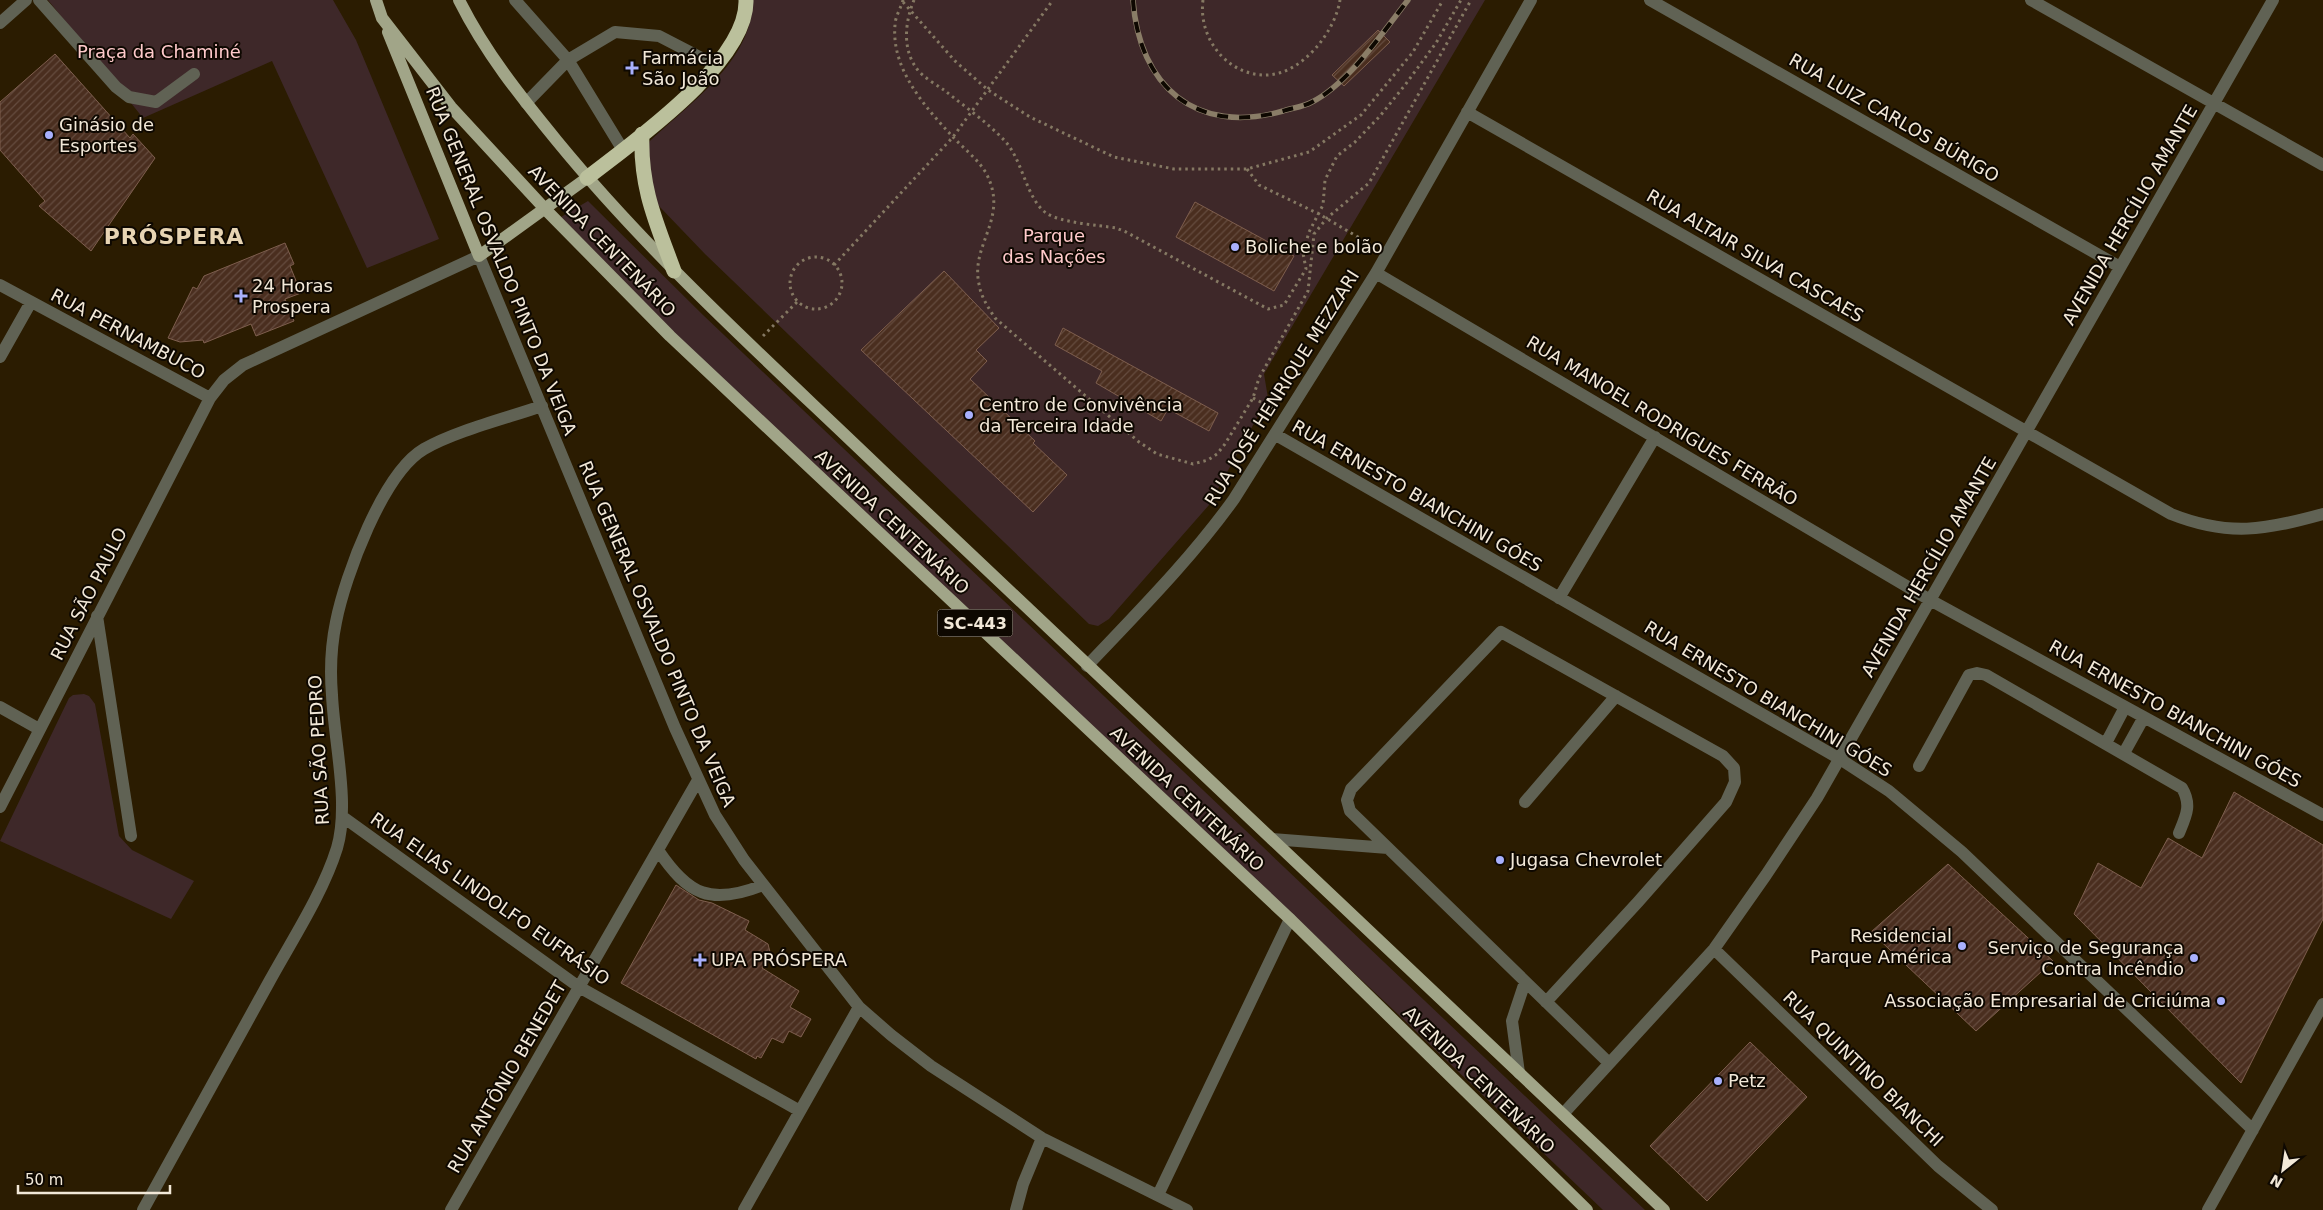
<svg xmlns="http://www.w3.org/2000/svg" width="2323" height="1210" viewBox="0 0 2323 1210" font-family="'DejaVu Sans',sans-serif">
	<style>
		.green { fill: #3e2829 }
		.building { fill: url(#building-hatch); stroke: #7e5e4e }
		.lines { fill: none; stroke-linecap: round; stroke-linejoin: round }
		.path { stroke: #857963; stroke-width: 3; stroke-dasharray: 2.5 4; stroke-linecap: butt }
		.minor { stroke: #606254; stroke-width: 12 }
		.major { stroke: #a1a588; stroke-width: 12 }
		.highway { stroke: #bbc09c; stroke-width: 15 }
		.rail-casing { stroke: #8a7d67; stroke-width: 5.5 }
		.rail { stroke: #0e0801; stroke-width: 4; stroke-dasharray: 11; stroke-linecap: butt }
		.poi-dot { fill: #a8b0fc; stroke: #0e0801; stroke-width: 2 }
		.labels { text-anchor: middle; stroke-width: 4; stroke-linejoin: round; paint-order: stroke }
		.shield { fill: #0e0801; stroke: #aea598; stroke-width: 1 }
		.shield-label { font-size: 16px; font-weight: bold; fill: #f2e8d8 }
		.park-label { font-size: 18px; fill: #ffcacb; stroke: #0e0801 }
		.poi-label { font-size: 18px; fill: #f2e8d8; stroke: #0e0801; text-anchor: start }
		.street-label { font-size: 18px; fill: #f2e8d8; stroke: #0e0801 }
		.district-label { font-size: 22px; font-weight: bold; letter-spacing: 1px; fill: #e7d4b3; stroke: #0e0801 }
	</style>
	<defs>
		<pattern id="building-hatch" width="6" height="6" patternUnits="userSpaceOnUse" patternTransform="scale(1.25)"><rect width="6" height="6" fill="#4a2e1f"/><path d="M-1 1l2-2M0 6l6-6M5 7l2-2" fill="none" stroke="#654c3f"/></pattern>
	</defs>
	<rect width="100%" height="100%" fill="#2b1c01"/>
	<path class="green" d="M48,0h285l23,40 83,199 -72,29 -95,-207 -129,57z
		M753,0h732l-221,374 4,24 -59,107 -100,114 -11,7 -9,-2 -384,-370 -47,-49 -12,-20 1,-41c41,-40 105,-81 106,-144z
		M588,201l115,114 942,895h-42l-201,-192 -733,-690 -108,-111z
		M84,694l5,2 6,8 24,132 13,14 62,31 -23,38 -171,-78 69,-143 4,-3z"/>
	<path class="building" d="M1378,30l12,12 -46,44 -12,-11z
		M55,54l75,84 3,-4 22,24 -64,93 -52,-45 6,-5 -45,-51v-48z
		M1195,202l99,54 -20,35 -98,-54z
		M285,243l9,21 -4,2 11,27 -16,6 9,22 -38,15 -5,-12 -47,19 -1,-3 -23,2 -12,-4 25,-51 4,2 7,-13z
		M944,271l55,57 -23,22 11,11 -17,18 65,62 -2,2 34,32 -34,37 -172,-162z
		M1063,328l155,85 -9,18 -41,-22 -7,12 -65,-38 6,-12 -47,-26z
		M2234,792l89,53v74l-82,164 -167,-169 24,-51 43,25 27,-50 34,20z
		M1948,864l105,97 -77,70 -105,-99z
		M676,885l23,15 13,3 37,18 -4,9 23,14 2,8 -8,16 37,23 -9,16 21,12 -10,18 -12,-6 -6,12 -11,-5 -11,20 -4,-2 -1,3 -135,-76z
		M1750,1042l57,55 -100,104 -57,-55z"/>
	<g class="lines">
		<path class="path" d="M903,0c-2,8 -8,17 -8,25 -4,44 30,82 58,112 11,12 25,22 33,36 24,45 -16,71 -7,111 2,13 9,23 16,34l144,124 18,12 36,10 15,-4 9,-6 8,-10 28,-46 6,-20 49,-87 6,-57 13,-16 42,-35 102,-183
			M914,0c-9,22 -12,49 3,69 6,8 18,15 27,21 20,16 43,32 61,51 18,20 21,57 41,72 15,10 52,12 70,15l10,4 142,77 16,-4 22,-36 -3,-16 6,-21 14,-27 2,-25 12,-24 18,-14 25,-26 25,-31 31,-42 25,-43
			M1203,0c-5,38 24,76 64,75 35,-1 68,-43 73,-75
			M903,2l52,59 33,29 42,27 84,40 60,12h73l62,-17 52,-37 52,-63 30,-52
			M1247,169l12,16 60,29 54,32
			M790 283a26 26 0 1 1 52 0a26 26 0 1 1-52 0Z
			M834,265l119,-128 100,-137
			M763,336l35,-35
			M1253,398l21,11"/>
		<path class="minor" d="M39,0l77,87 13,10 27,5 38,-28
			M515,0l53,60 55,90
			M1650,0l470,267
			M2031,0l292,165
			M0,23l26,-23
			M526,103l42,-43 47,-28 44,4 58,30
			M1467,112l704,402c58,23 94,16 152,0
			M1376,273l554,327 393,215
			M0,285l210,113 14,-18 19,-15 236,-109 196,472 40,87 29,45 115,147 32,28 40,31 111,72 145,72
			M0,357l31,-55
			M1276,435l564,324 49,32 73,61 291,278
			M1559,598l96,-161
			M97,616l34,220
			M1087,666c51,-54 104,-107 147,-167l142,-226 155,-273
			M0,707l39,22
			M2106,743l19,-36
			M2124,753l20,-36
			M1919,766l50,-91 8,-2 9,2 196,113c10,17 4,28 -3,45
			M1525,802l91,-106
			M0,807l210,-409
			M343,817l236,170 221,124
			M1272,839l116,9
			M658,850c30,45 53,56 105,35
			M1714,949l224,217 54,44
			M1546,1002l92,-100 88,-100 9,-20 -1,-14 -11,-12 -222,-124 -150,157 -4,11 3,11 259,252
			M1519,1073l-7,-52 13,-39
			M1563,1114l151,-165 52,-74 51,-77 456,-798
			M1158,1195l132,-276
			M143,1210c42,-76 84,-152 126,-228 23,-42 54,-89 68,-134 13,-44 -3,-107 -5,-153 -2,-24 -1,-49 4,-73 9,-46 47,-149 88,-173 31,-18 83,-31 118,-43
			M451,1210l247,-430
			M744,1210l115,-203
			M1016,1210l7,-26 19,-46
			M2208,1210l115,-206"/>
		<path class="major" d="M376,0l6,18 69,89 95,103 124,126 620,583 297,291
			M459,0c26,52 61,96 98,141 100,122 219,227 332,336 257,245 517,488 775,733
			M388,32l91,224 108,-78"/>
		<path class="highway" d="M642,134c-2,54 14,88 32,137
			M587,178c46,-36 161,-116 159,-178"/>
		<defs>
			<path id="rail" d="M1133,0c6,86 63,136 150,111 9,-3 20,-4 29,-9 36,-18 71,-70 96,-102"/>
		</defs>
		<use href="#rail" class="rail-casing"/>
		<use href="#rail" class="rail"/>
	</g>
	<g class="poi-dot">
		<path d="M629.5 60.5h5v5h5v5h-5v5h-5v-5h-5v-5h5z"/>
		<circle cx="49" cy="135" r="5"/>
		<circle cx="1235" cy="247" r="5"/>
		<path d="M238.5 288.5h5v5h5v5h-5v5h-5v-5h-5v-5h5z"/>
		<circle cx="969" cy="415" r="5"/>
		<circle cx="1500" cy="860" r="5"/>
		<circle cx="1962" cy="946" r="5"/>
		<circle cx="2194" cy="958" r="5"/>
		<path d="M697.5 952.5h5v5h5v5h-5v5h-5v-5h-5v-5h5z"/>
		<circle cx="2221" cy="1001" r="5"/>
		<circle cx="1718" cy="1081" r="5"/>
	</g>
	<g class="labels">
		<rect class="shield" x="937.5" y="609.5" width="75" height="27" rx="4"/>
		<g class="shield-label">
			<text x="975" y="629">SC-443</text>
		</g>
		<g class="park-label">
			<text x="159" y="58">Praça da Chaminé</text>
			<text x="1054" y="242">Parque<tspan x="1054" dy="21">das Nações</tspan></text>
		</g>
		<g class="poi-label">
			<text x="642" y="64">Farmácia<tspan x="642" dy="21">São João</tspan></text>
			<text x="59" y="131">Ginásio de<tspan x="59" dy="21">Esportes</tspan></text>
			<text x="1245" y="253">Boliche e bolão</text>
			<text x="252" y="292">24 Horas<tspan x="252" dy="21">Prospera</tspan></text>
			<text x="979" y="411">Centro de Convivência<tspan x="979" dy="21">da Terceira Idade</tspan></text>
			<text x="1510" y="866">Jugasa Chevrolet</text>
			<text x="1952" y="942" text-anchor="end">Residencial<tspan x="1952" dy="21">Parque América</tspan></text>
			<text x="2184" y="954" text-anchor="end">Serviço de Segurança<tspan x="2184" dy="21">Contra Incêndio</tspan></text>
			<text x="711" y="966">UPA PRÓSPERA</text>
			<text x="2211" y="1007" text-anchor="end">Associação Empresarial de Criciúma</text>
			<text x="1728" y="1087">Petz</text>
		</g>
		<g class="street-label">
			<text transform="translate(1894 118) rotate(30)" y="6">RUA LUIZ CARLOS BÚRIGO</text>
			<text transform="translate(2130 215) rotate(-60)" y="6">AVENIDA HERCÍLIO AMANTE</text>
			<text transform="translate(602 241) rotate(46)" y="6">AVENIDA CENTENÁRIO</text>
			<text transform="translate(1755 256) rotate(30)" y="6">RUA ALTAIR SILVA CASCAES</text>
			<text transform="translate(501 261) rotate(68)" y="6">RUA GENERAL OSVALDO PINTO DA VEIGA</text>
			<text transform="translate(128 334) rotate(28)" y="6">RUA PERNAMBUCO</text>
			<text transform="translate(1282 388) rotate(-58)" y="6">RUA JOSÉ HENRIQUE MEZZARI</text>
			<text transform="translate(1662 421) rotate(31)" y="6">RUA MANOEL RODRIGUES FERRÃO</text>
			<text transform="translate(1417 496) rotate(30)" y="6">RUA ERNESTO BIANCHINI GÓES</text>
			<text transform="translate(892 522) rotate(43)" y="6">AVENIDA CENTENÁRIO</text>
			<text transform="translate(1929 567) rotate(-60)" y="6">AVENIDA HERCÍLIO AMANTE</text>
			<text transform="translate(89 594) rotate(-63)" y="6">RUA SÃO PAULO</text>
			<text transform="translate(657 634) rotate(67)" y="6">RUA GENERAL OSVALDO PINTO DA VEIGA</text>
			<text transform="translate(1768 699) rotate(31)" y="6">RUA ERNESTO BIANCHINI GÓES</text>
			<text transform="translate(2175 714) rotate(29)" y="6">RUA ERNESTO BIANCHINI GÓES</text>
			<text transform="translate(319 750) rotate(-93)" y="6">RUA SÃO PEDRO</text>
			<text transform="translate(1187 799) rotate(43)" y="6">AVENIDA CENTENÁRIO</text>
			<text transform="translate(490 899) rotate(35)" y="6">RUA ELIAS LINDOLFO EUFRÁSIO</text>
			<text transform="translate(1863 1069) rotate(44)" y="6">RUA QUINTINO BIANCHI</text>
			<text transform="translate(507 1077) rotate(-60)" y="6">RUA ANTÔNIO BENEDET</text>
			<text transform="translate(1479 1080) rotate(44)" y="6">AVENIDA CENTENÁRIO</text>
		</g>
		<g class="district-label">
			<text x="174" y="244">PRÓSPERA</text>
		</g>
	</g>
	<g transform="translate(2283 1170) rotate(210)" stroke="#0e0801" stroke-width="4" paint-order="stroke">
	<path d="M0-4L9 19L0 12L-9 19Z" fill="#f2e8d8"/>
	<text y="-8" font-size="14" font-weight="bold" text-anchor="middle" fill="#f2e8d8">N</text>
	</g>
	<path d="M18 1185v8h152v-8" fill="none" stroke="#f2e8d8" stroke-width="2.5"/>
	<text x="25" y="1185" font-size="15" fill="#f2e8d8" stroke="#0e0801" stroke-width="4" paint-order="stroke">50 m</text>
</svg>
